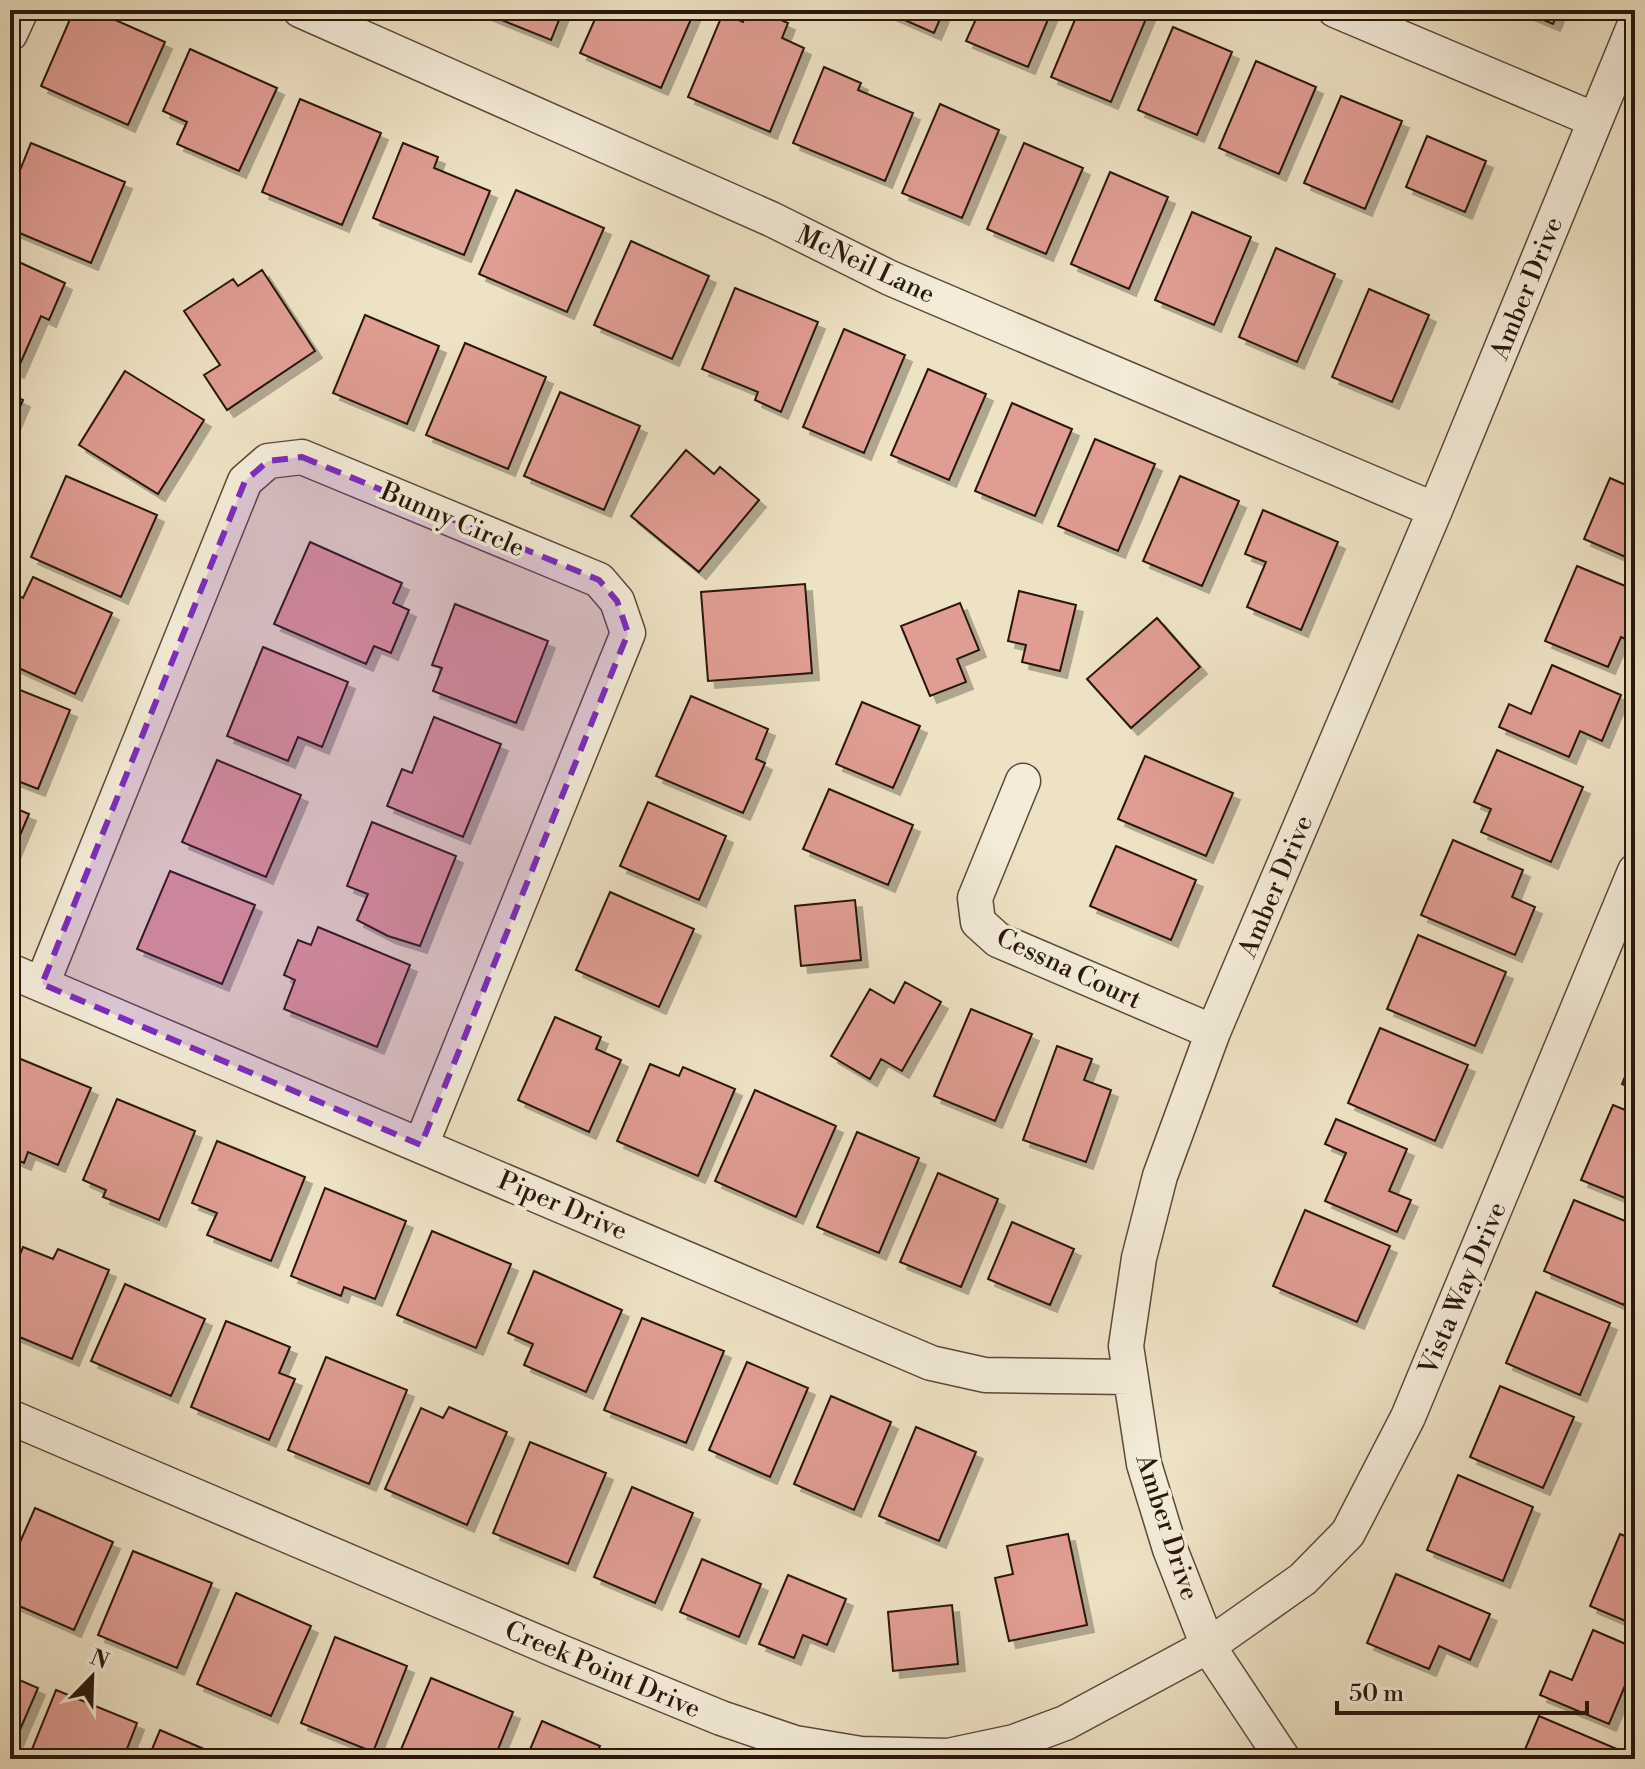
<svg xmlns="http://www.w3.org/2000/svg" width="1645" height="1769" viewBox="0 0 1645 1769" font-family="'Libre Bodoni',serif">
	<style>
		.building { fill: #e09d93; stroke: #29160d; stroke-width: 2; filter: url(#shadow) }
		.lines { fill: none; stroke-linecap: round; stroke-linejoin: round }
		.minor-casing { stroke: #5a493b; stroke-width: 37 }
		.minor { stroke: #f4ecd9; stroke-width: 34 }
		.marked { fill: #7b2cbf; fill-opacity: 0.2; stroke: #7b2cbf; stroke-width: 6; stroke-dasharray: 16 10; stroke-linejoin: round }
		.labels { text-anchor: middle; stroke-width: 7; stroke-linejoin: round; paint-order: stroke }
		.street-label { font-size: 26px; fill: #29160d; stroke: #f4ecd9 }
	</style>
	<defs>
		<filter id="shadow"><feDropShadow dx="7" dy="7" stdDeviation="0" flood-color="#0004"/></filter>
	</defs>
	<rect width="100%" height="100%" fill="#eee2c4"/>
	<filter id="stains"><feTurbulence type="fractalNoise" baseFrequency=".0025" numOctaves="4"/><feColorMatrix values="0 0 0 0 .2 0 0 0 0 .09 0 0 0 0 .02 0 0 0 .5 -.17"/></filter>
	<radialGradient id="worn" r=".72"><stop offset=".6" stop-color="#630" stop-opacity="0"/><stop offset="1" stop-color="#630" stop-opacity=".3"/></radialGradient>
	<path class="building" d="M74,10h19l72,32 -37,83 -87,-39z
		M477,10h86l-12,30z
		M599,10h96l-34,78 -81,-35z
		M748,10h10l30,13 -6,15 22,10 -34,84 -82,-35 35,-84 20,9z
		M882,10h62l-10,23z
		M980,10h72l-24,57 -62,-26z
		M1079,10h61l8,4 -37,88 -60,-25z
		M1520,10h39l-6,14z
		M1173,27l59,25 -35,83 -59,-25z
		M190,49l87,39 -38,83 -62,-27 10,-22 -24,-11z
		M1256,61l60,26 -37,87 -60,-26z
		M824,67l37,16 -3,7 55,23 -28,68 -92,-38z
		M1341,96l61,25 -37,88 -61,-26z
		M300,99l81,34 -39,92 -80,-33z
		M940,104l59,26 -37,88 -60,-25z
		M1427,136l59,25 -21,51 -59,-25z
		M31,143l94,39 -34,81 -81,-34v-34z
		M403,143l35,14 -4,11 56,23 -26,64 -91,-37z
		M1024,143l59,25 -37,86 -59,-25z
		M1110,172l58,25 -39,92 -58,-25z
		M516,190l88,38 -37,84 -88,-38z
		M1192,212l59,25 -37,88 -59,-25z
		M631,241l78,35 -37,83 -78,-34z
		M1276,248l59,26 -38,88 -58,-25z
		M10,258l55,25 -16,37 -8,-4 -24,55 -7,-3z
		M262,270l53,81 -88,59 -23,-35 16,-10 -36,-54 49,-32 5,7z
		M735,288l83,34 -37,90 -26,-12 3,-8 -56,-23z
		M1369,289l60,26 -37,87 -60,-25z
		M365,315l74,31 -32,78 -74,-31z
		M844,329l61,26 -41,98 -61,-26z
		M465,343l81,34 -38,92 -82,-34z
		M928,369l58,25 -37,86 -58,-25z
		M125,371l79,49 -46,74 -79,-49z
		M560,392l80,34 -36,84 -80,-34z
		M10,394l13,6 -13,30z
		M1012,403l60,26 -37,87 -60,-25z
		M1095,439l60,25 -37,87 -60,-25z
		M686,450l28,24 6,-7 39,33 -60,72 -68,-56z
		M66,476l91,39 -36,82 -90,-40z
		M1180,476l59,25 -37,85 -59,-25z
		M1610,478l25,11v72l-51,-22z
		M1263,510l75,32 -37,88 -54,-23 19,-45 -21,-8z
		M310,542l92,41 -9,20 16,7 -18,43 -17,-7 -8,18 -92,-40z
		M1577,566l58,24v53l-14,-6 -13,30 -63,-26z
		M33,577l79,36 -37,81 -65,-30v-59l5,-11 8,4z
		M805,584l7,89 -104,8 -7,-89z
		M1019,591l57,14 -16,66 -38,-9 4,-17 -18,-4z
		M960,603l19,47 -22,9 9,23 -36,14 -29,-70z
		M455,604l93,37 -32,82 -83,-32 9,-23 -10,-3z
		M1157,618l43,49 -69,61 -44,-49z
		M263,647l85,35 -26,65 -24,-10 -10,24 -61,-25z
		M1552,665l69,30 -19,46 -22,-10 -11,26 -70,-30 10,-23 22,10z
		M10,686l60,24 -32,79 -28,-11z
		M691,696l77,33 -12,30 9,4 -22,50 -87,-37z
		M862,702l58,24 -27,62 -57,-24z
		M434,717l67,27 -38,93 -76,-31 15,-37 10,4z
		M1497,750l86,37 -32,75 -70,-30 10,-23 -17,-7z
		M1145,756l88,37 -27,63 -88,-37z
		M217,760l84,35 -35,82 -84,-35z
		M829,789l84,36 -25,60 -85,-36z
		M648,802l78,34 -27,64 -79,-34z
		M10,806l19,8 -19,45z
		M372,822l84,34 -36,90 -32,-10 -31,-16 11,-26 -21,-8z
		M1453,840l70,30 -11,27 23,10 -20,48 -94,-40z
		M1116,846l80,34 -25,60 -81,-34z
		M170,871l85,34 -33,79 -85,-35z
		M610,892l84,37 -35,78 -83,-37z
		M855,900l6,60 -60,6 -6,-60z
		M318,927l92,38 -33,82 -93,-38 11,-29 -11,-5 14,-35 13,5z
		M1418,935l88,37 -31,74 -88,-37z
		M905,982l36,20 -39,69 -21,-12 -11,20 -39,-23 39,-67 24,14z
		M971,1009l61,25 -37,87 -61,-25z
		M555,1017l46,20 -5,12 25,11 -32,72 -71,-32z
		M1380,1028l88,37 -33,76 -87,-38z
		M1057,1046l35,13 -8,21 27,10 -25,72 -63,-22z
		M1635,1053v37l-13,-6z
		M11,1055l80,33 -33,77 -30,-13 -4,11 -14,-6z
		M650,1064l29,12 4,-9 52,22 -37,87 -81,-35z
		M755,1090l81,36 -40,91 -81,-36z
		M117,1099l78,32 -36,89 -56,-23 3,-7 -23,-10z
		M1613,1105l22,9v88l-54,-22z
		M1336,1119l71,30 -18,42 22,9 -14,32 -72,-31 21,-48 -21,-9z
		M857,1132l62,26 -40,95 -62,-26z
		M217,1141l88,36 -34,84 -64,-26 10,-22 -25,-10z
		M938,1173l60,26 -37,88 -61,-25z
		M325,1188l81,33 -31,78 -31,-12 -3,9 -50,-20z
		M1574,1200l61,25v53l-11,27 -80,-34z
		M1305,1210l85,36 -33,76 -84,-36z
		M1012,1222l62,27 -24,56 -62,-26z
		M432,1231l79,33 -35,84 -79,-33z
		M23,1247l30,12 5,-10 51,21 -37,89 -62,-26v-53z
		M534,1271l88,39 -36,82 -62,-27 9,-21 -25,-11z
		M125,1284l80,35 -34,77 -80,-35z
		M1536,1292l74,31 -30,72 -74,-32z
		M642,1318l82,33 -38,92 -82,-33z
		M226,1321l64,26 -11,26 16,6 -26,61 -78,-33z
		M326,1357l81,33 -38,94 -81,-34z
		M747,1362l61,26 -38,89 -61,-27z
		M1500,1386l74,31 -31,71 -73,-31z
		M831,1396l60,26 -37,88 -60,-26z
		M449,1407l58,25 -40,93 -82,-36 36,-81 22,10z
		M916,1427l60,25 -37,89 -60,-25z
		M530,1442l76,31 -38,91 -75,-31z
		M1458,1475l75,32 -30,74 -76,-31z
		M632,1487l61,26 -38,90 -61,-26z
		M35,1508l78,34 -39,88 -64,-28v-37z
		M1068,1534l19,91 -78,16 -14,-63 18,-4 -6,-28z
		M1620,1534l15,6v85l-45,-19z
		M133,1551l79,32 -35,85 -79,-33z
		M702,1559l59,25 -22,53 -59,-25z
		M1396,1574l94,40 -20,46 -31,-14 -10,23 -62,-26z
		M788,1575l58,24 -19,46 -24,-10 -9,23 -35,-14z
		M236,1593l75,33 -40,90 -74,-32z
		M952,1605l6,59 -65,7 -5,-59z
		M1593,1630l42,18v30l-6,-2 -20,48 -69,-29 10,-24 22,9z
		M335,1637l72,29 -34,86 -72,-29z
		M10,1676l28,12 -28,65z
		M431,1678l82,34 -19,47h-97z
		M56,1690l81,33 -14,36h-95z
		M1539,1716l85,36 -3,7h-100z
		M542,1721l58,25 -6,13h-68z
		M160,1730l67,29h-79z"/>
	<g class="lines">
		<defs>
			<path id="minor" d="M300,10l471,209 119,59 545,232
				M1335,10l260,110
				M10,34l11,-24
				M1023,781l-48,117 3,24 20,18 215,92
				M10,971l921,392 54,12 145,2
				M42,984l203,-503 23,-20 34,-4 297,123 18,21 11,32 -207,512
				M10,1417l548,234 163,67 74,25 66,11 87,2 66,-14 51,-19 143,-77 95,-67 45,-46 60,-116 227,-546
				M1283,1759l-75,-113 -38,-97 -26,-85 -18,-118 13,-88 21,-82 53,-144 222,-522 200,-486"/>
		</defs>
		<use href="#minor" class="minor-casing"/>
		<use href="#minor" class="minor"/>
	</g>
	<path class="marked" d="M302,457l297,123 18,21 11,32 -207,512 -379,-161 203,-503 23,-20z"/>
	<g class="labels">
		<g class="street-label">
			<text transform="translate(866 264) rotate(25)" y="9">McNeil Lane</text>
			<text transform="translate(1526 288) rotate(-68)" y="9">Amber Drive</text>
			<text transform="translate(453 519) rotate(23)" y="9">Bunny Circle</text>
			<text transform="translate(1275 886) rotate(-67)" y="9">Amber Drive</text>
			<text transform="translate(1069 968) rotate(25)" y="9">Cessna Court</text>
			<text transform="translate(563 1205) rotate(23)" y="9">Piper Drive</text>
			<text transform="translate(1462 1288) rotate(-67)" y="9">Vista Way Drive</text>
			<text transform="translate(1168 1527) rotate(72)" y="9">Amber Drive</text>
			<text transform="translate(603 1669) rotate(23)" y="9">Creek Point Drive</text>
		</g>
	</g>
	<rect width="1645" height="1769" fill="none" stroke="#eee2c4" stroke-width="40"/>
	<rect x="12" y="12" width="1621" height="1745" fill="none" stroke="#29160d" stroke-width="4"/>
	<rect x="20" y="20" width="1605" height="1729" fill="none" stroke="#29160d" stroke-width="2"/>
	<g transform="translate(92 1677) rotate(23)" stroke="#f4ecd9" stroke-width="6" paint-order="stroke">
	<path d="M0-6L14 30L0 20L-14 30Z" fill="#29160d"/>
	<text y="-12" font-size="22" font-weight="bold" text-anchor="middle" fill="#29160d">N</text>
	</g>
	<path d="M1337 1701v12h250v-12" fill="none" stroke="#29160d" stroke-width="4"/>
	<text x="1349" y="1701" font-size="24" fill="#29160d" stroke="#f4ecd9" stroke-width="6" paint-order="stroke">50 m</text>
	<rect width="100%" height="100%" filter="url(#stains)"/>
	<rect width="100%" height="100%" fill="url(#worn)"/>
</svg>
